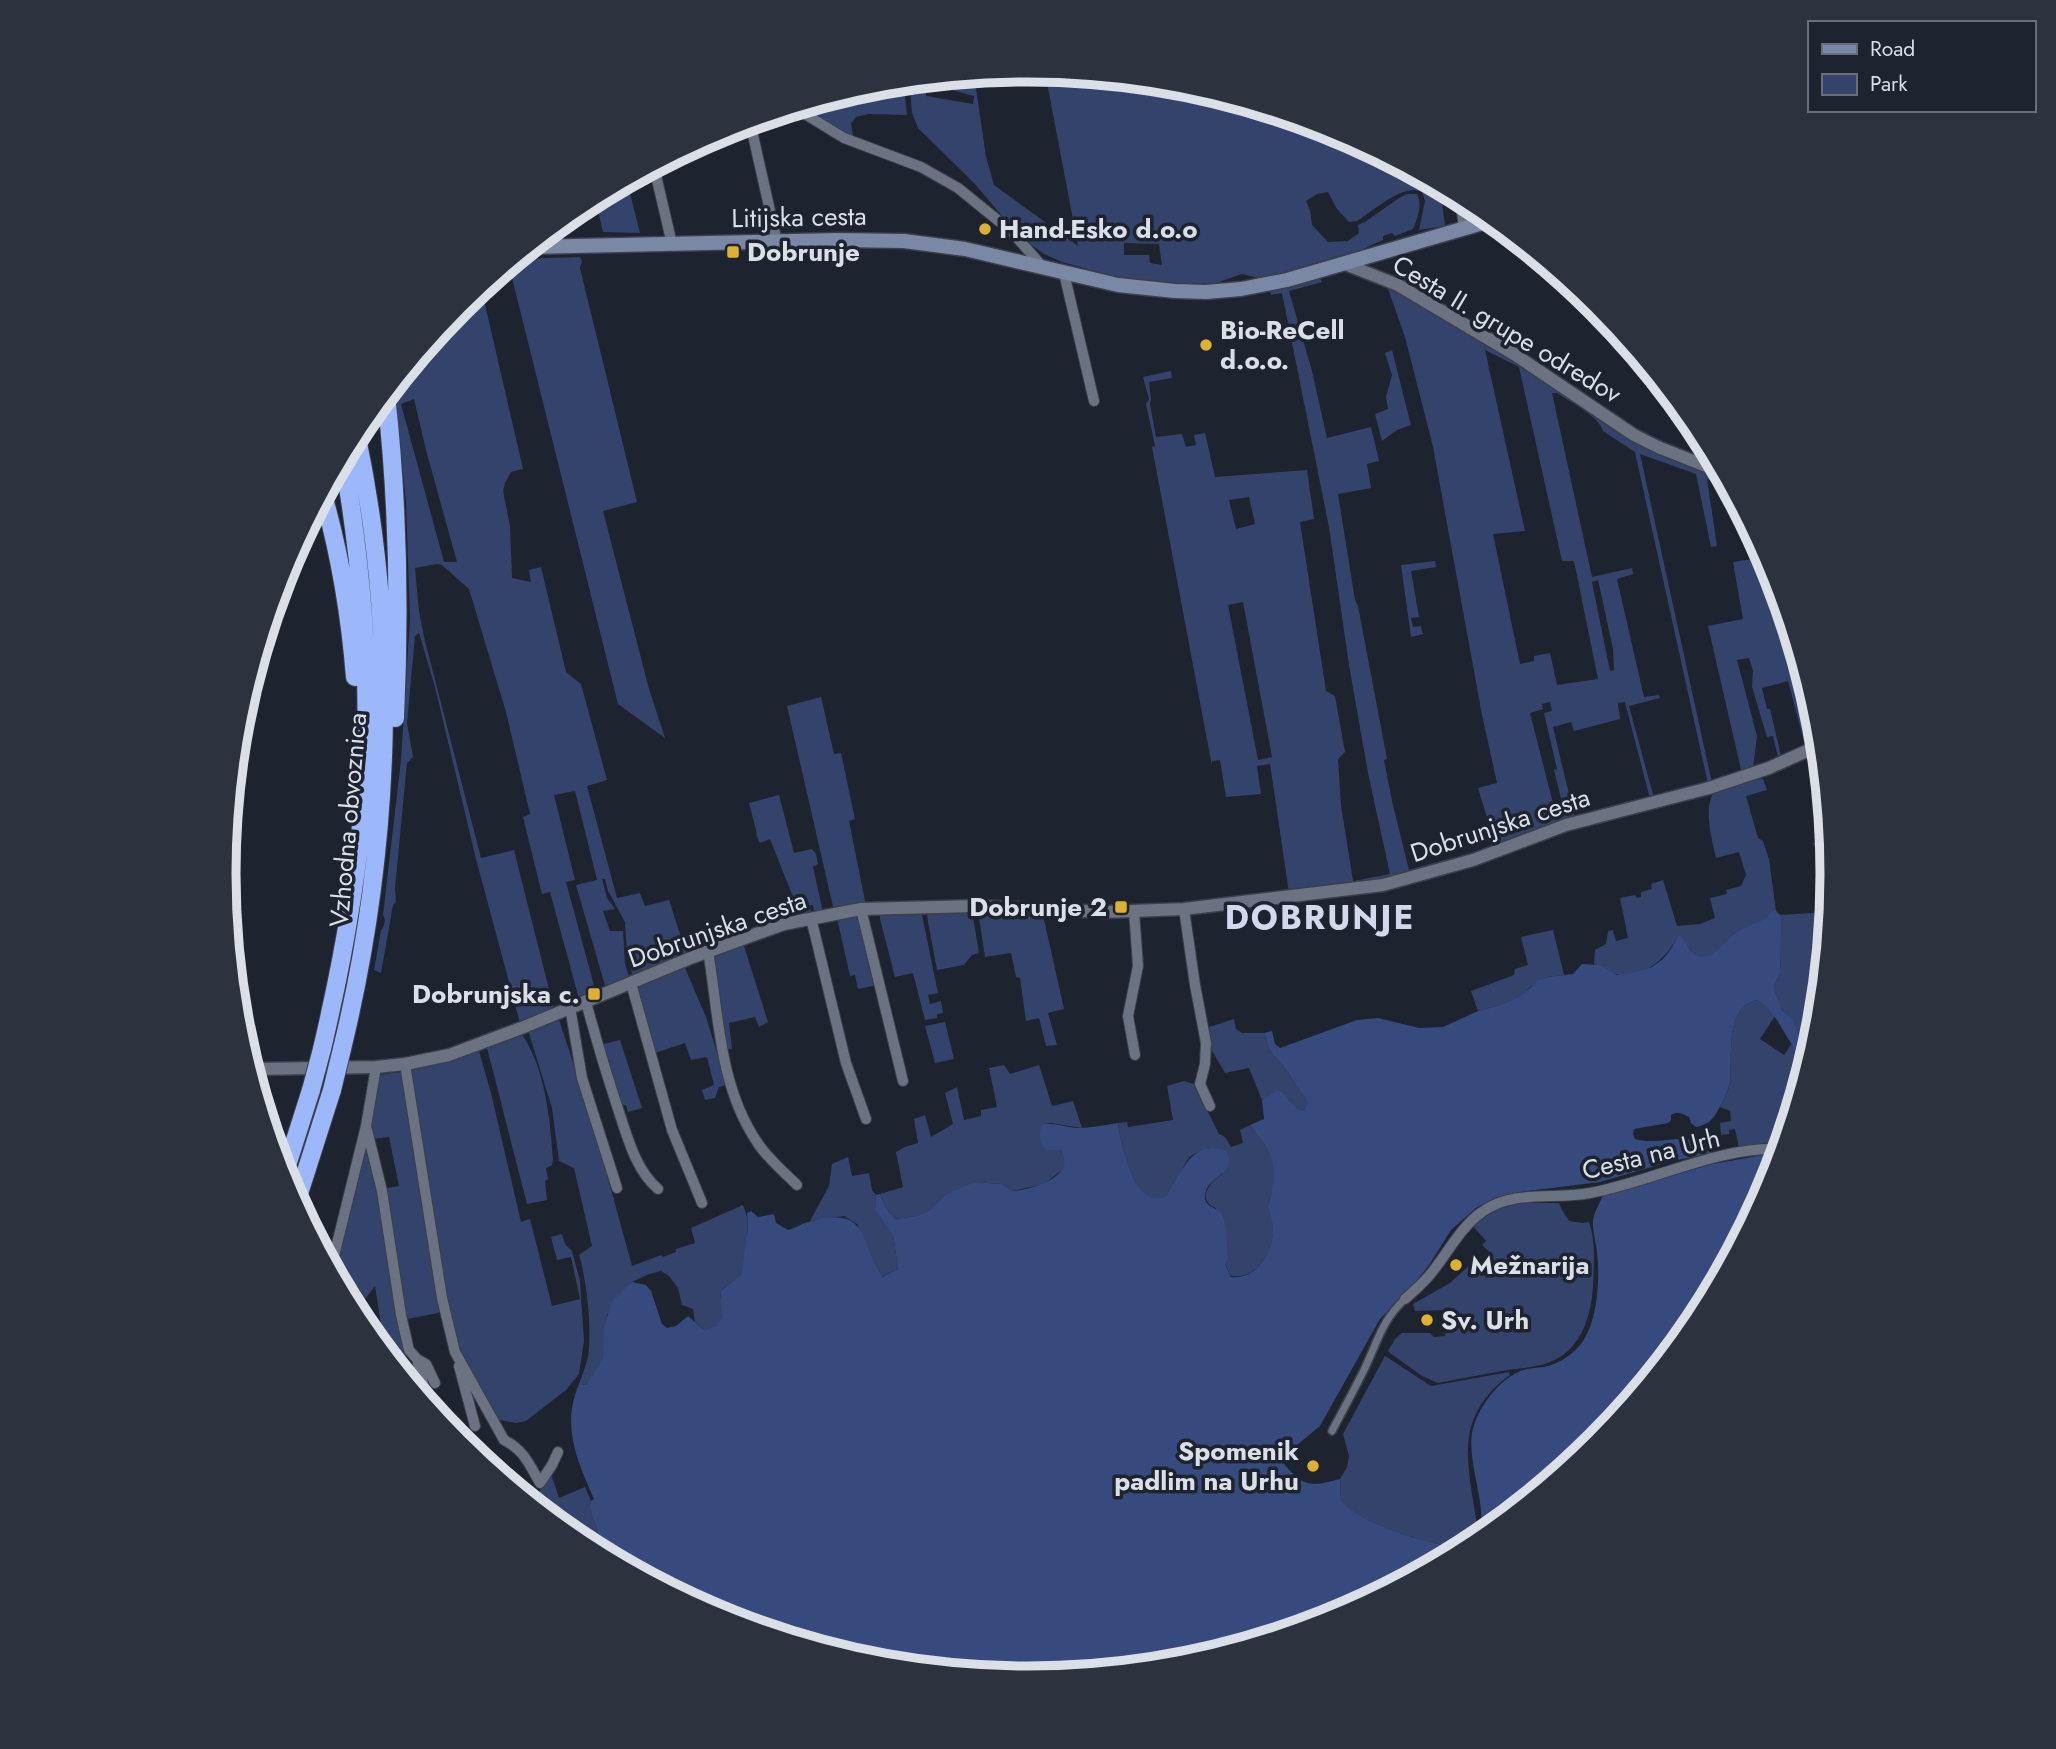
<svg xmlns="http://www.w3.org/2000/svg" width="2056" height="1749" viewBox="0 0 2056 1749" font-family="Jost,sans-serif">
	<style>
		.green { fill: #34436b; fill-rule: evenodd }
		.forest { fill: #364a7d }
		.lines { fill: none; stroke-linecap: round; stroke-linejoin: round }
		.pedestrian-casing { stroke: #3a3f49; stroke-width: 10 }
		.minor-casing { stroke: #3a3f49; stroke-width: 12 }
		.tertiary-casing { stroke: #3a3f49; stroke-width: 15 }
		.secondary-casing { stroke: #3a3f49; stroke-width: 17 }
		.motorway-casing { stroke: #3a3f49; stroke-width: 20 }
		.pedestrian { stroke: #6b7281; stroke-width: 7 }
		.minor { stroke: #6b7281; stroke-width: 10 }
		.tertiary { stroke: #6b7281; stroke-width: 12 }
		.secondary { stroke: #7a87a5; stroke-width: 14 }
		.motorway { stroke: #9cb7fa; stroke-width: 18 }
		.motorway-bridge-casing { stroke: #3a3f49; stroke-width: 20; stroke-linecap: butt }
		.motorway-bridge { stroke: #9cb7fa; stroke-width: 18 }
		.poi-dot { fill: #dfb034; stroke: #1d232f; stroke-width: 2.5 }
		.labels { text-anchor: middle; stroke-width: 7; stroke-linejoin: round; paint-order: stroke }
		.street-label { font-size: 26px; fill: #dbdfe8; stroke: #1d232f }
		.poi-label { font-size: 26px; font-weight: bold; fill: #dbdfe8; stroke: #1d232f; text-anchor: start }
		.district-label { font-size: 33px; font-weight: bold; letter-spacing: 2px; fill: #d2d9eb; stroke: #1d232f }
		.rim { fill: none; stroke: #dbdfe8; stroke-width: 9 }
	</style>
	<rect width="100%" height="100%" fill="#1d232f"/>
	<path class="green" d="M1014,71l1,3 -39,14 10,69 8,28 84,61 -33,-174 140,14 151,45 104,56 5,39 -26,4 6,-29 -3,-9c-19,-9 -49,19 -65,29l-8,1 -12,-13 -9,-17 -11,2 -11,7 4,9 2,15 16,17 20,-1 11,-8 -1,-8 7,-3 34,-24 8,-4h10c6,11 0,25 -4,35l-18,7 -3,-3 -9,3v4l-22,10 -93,27 -10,1 -16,-4 -29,10 -70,-2 -41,-9 -40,-11 -18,-8 -25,-18 -45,-53 -56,-55 -6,-15 -2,-24 11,-5 4,-4zM932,85l42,11 -1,8 -47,-8v-7zM1124,243l35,1 3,21 -12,-2 -1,-8h-25z
		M901,83l4,12 2,20 -38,-1 -13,3 -5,6 2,12 -2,4 -54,-31 74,-23z
		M627,181l13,52 -37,-1 -8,-34z
		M580,257l2,4 -2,7 57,234 -34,9 46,178 16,49 -47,-34 -108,-434 -6,-1 12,-10z
		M1320,278l2,4 -33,9 23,80 15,67 44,-11 8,34 -12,3 4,24 -33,6 17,106 3,6 29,153 -3,1 8,41 17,69 35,-10c-14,18 -127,29 -155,33l-19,-129 -13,2 4,28 -35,3 -6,-37 -8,1v5l-60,-319 3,-1 -9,-42 3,-5 -6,-22 28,-6 1,7 -23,4 2,18 -1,4 6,33 26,-3 4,13 10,-2 -2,-10 11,-2 10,44 92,-7 7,49 -14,3 26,169 9,5 10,56 -7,7 3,46 12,76 37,-7 -22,-101 -19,-108 -20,-138 -47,-234 -11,2 -1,-3zM1249,497l6,27 -19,5 -7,-29zM1243,602l29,155 -14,3 -30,-155z
		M1387,286l45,27 8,2 233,144 51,20 1,4 -18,-4 10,67 -6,1 -15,-73 -56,-20 72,329 -4,1 -73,-332 -32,-21c-4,-15 -33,-29 -46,-38h-5l40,184 40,-9 1,6 -16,5 27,118 15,-2 1,3 -31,8 25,92 -4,1 -25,-97 -7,1 2,16 -46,12 -3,-9 -18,5 22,92 -78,27 -2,-2 -17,-56 19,-5 -15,-68 -49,-268 -28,-110zM1485,350l34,17 43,194h12l24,118 -41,6 -7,-32 -16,3v5l-14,3 -27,-130 32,-3zM1598,580l15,69 1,21 -4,1 -18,-89zM1550,702l2,9 -8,2 13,56 -3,1 11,45 -8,4 -27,-106 13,-4 -1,-5z
		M481,287l42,182 -12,3 -6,11 -2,8 7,35 2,52 19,4 -2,-12 12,-3 25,105 15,12 26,96 -20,6 30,112 23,-5 5,13 24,-6 18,56 -54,22 -6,-24 -2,-32 -17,-31 -3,-12h-3l5,19 8,11 -12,2 7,20h13l2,33 5,15 -24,10 -30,-104 21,-5 -22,-89 -21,4 21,85 -9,2 30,111 -17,6 -29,-107 -8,2 -19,-77 7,-3 -24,-102 -37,-123 -27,-24 -5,-1 -22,4 4,43 5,26 57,221 33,-8 40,159 -34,14 -44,-164 -41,-172 -16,-54 -4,3 -8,87 6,34 -6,6 -12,125 1,14 -3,3 -12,68 -7,-3 7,-40 2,-2 2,-8 -2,-5 18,-155 9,-142 -4,-117 -13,-115 66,-81zM414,399l12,51 31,112h-13l-43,-158z
		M1392,350l19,75 -14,5 -15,11 -7,-27 13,-5 -2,-12 6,-22 -7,-22z
		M1766,557l3,5 14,87 13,-2 21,71 2,21 -14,6 -17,-64 -26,7 5,21h3l11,47 -3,1 -5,-21 -6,1 -15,-50 1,-16 -4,-13 -12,2 20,76 -4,32 -11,6 -34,-148 35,-7 -10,-57z
		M1435,561l1,6 -25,4 8,46 -8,1 2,9 8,-1 2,8 -12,3 -10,-72z
		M821,697l13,57 7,-1 14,66 -6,2 17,85 -32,5 -47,-205z
		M1759,778l4,1 4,11 -21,6 12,42 5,3 6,18 7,52c-5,2 -7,7 -12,10 -9,6 -22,6 -31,13 -9,8 -18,24 -30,23 -12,-1 -16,-15 -26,-20 -10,21 -32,40 -57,38 -9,-1 -17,-8 -26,-11l1,-14 11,-6 2,-13 5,-1 3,11 12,-3 -8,-40 15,-3 2,3 4,-1v-5l11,-3 -1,-5 12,-4 14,46 23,-2 15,-6 -5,-20 17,-4 -1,-4 15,-4 5,-11 -7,-23 -23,6c-4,-18 -13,-49 -2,-66z
		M779,795l15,58 18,-4 4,5 2,10 -5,3 10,45 -9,2 -1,-9h-3l1,10 -10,2 -31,-78 -10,4 -4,-8 1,-1 -8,-31z
		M1829,838l3,37 -1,18 -18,-50z
		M917,910l5,5 16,78 -10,2 2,9 11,-3 2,12 -6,1v4l-12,2 -12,-47 -18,4 -15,-58v-5z
		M930,910l42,1 7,42 -7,2 -8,10 -27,5 -9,-48 -1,-8z
		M983,912l60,3 21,94 -16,4 9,32 -11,1 -7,-28 -13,3 -6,-43 -4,-1 -5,-24 -26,4 -6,-39z
		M1829,912l-12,120 -4,12 -7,-7 -7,-1 -19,-30 -5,-15 -1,-6 7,-13 -1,-16v-41z
		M858,915l20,70 -20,4 -3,-14 -5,1 -13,-58z
		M1553,930l11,45 -16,2 -18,10 -8,9 -25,10 -19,5 -7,-20 43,-16 1,-6 13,-4 -7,-28z
		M739,945l5,1 24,76 -9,5 -4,-10 -26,6 3,26h-6l-14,-88 2,-6z
		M685,968l21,49 21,68 -8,2 -4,11 -10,2 -3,-10 12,-5 -7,-28 -16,3 -6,-17 -33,11 -15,-64v-5l40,-16z
		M1757,1000l7,4 11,12 -15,23 24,16 8,-12 7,9 10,5 -20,68h-4l-3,7 1,12 -18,-1 -26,5 -4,-19 -6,1v4l-8,1 -1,-12 11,-2 -1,-10 -10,-4c4,-8 9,-17 10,-25 3,-27 -6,-74 27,-82z
		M558,1017l34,103 40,146 29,-11 2,2 13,-5v-3l19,-6 -4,-15 52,-23c10,21 2,47 -2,69l-20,17 -1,11 4,15 -8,9 -12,4 -9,-8 -2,-13 -11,-4 -4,-17 -9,-12 -8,-5 -12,3 -17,8 -25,33 -4,42 -11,22 -5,6 -8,-1c3,-9 7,-18 9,-27 4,-28 -1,-75 -9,-102l13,-9 -18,-78 -15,-7 -7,-53 -24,-78z
		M1234,1019l2,10 6,4h22l6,18 18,21 20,31c-1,6 -4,7 -10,9l-14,-19 -6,-2 -16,9 -13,-32 -24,5 -14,-24 -5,-21z
		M945,1022l9,37 -19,4 -10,-37z
		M521,1033c24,34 29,85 32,126l-1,6 -6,3 2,11 -3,2 2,19 -20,4 -40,-156 9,-6z
		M620,1040l22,68 -14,4 -2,-7 -5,1 -21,-61z
		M479,1051l12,42 30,129 9,-3 22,87 28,-7 -9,-42 -14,3 -6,-23 11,-3 3,10 7,7 8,30 4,60 -5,33 -13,16 -40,31 -10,2 -22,-4 -38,-70 -7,-25 -39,-254z
		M1004,1065l6,9 29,-9 13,41 21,-5 9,27 -31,-5 -8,1 22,32v7l-3,7 -18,14 -31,7 -11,-7 -27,-2 -45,28 -13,6 -22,3 -9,-11 -6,-14 23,-7 -7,-35 9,-5 13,-4 -4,-24 11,-4 6,22 22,-13 -8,-31 12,-6 7,33 17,-4v-6l16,-3 -8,-39z
		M402,1072l39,238 -3,3 -31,6 -3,-3 -22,-127 17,-3 -10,-49 -16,2 -4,-18 9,-46z
		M1184,1081l10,3 25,50 6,3 6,10 12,-4 -3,-13 10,-5c6,9 14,17 19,26 5,11 6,26 4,38 -1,5 -4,10 -5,15 0,7 4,14 5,21 2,25 -15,55 -42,51l-6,-12 -9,-56c-20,-8 -7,-25 6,-34l-12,-26c-7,2 -14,4 -20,9 -9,9 -15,35 -26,41 -29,12 -44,-57 -46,-75l9,-1 1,5 45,-7 -6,-34z
		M365,1141l10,30 33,185 -23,-5 -10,-65 -16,21h-7l-20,-36z
		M848,1157l4,19 17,-3 3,17 4,5 -1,15 18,23 5,36 -17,8 -24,-53 -13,-8 -34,5 19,-35 3,-22z
		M1521,1203h38l3,7 7,11 14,2 6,-1c7,20 5,44 4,64 -2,31 -12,64 -43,76 -15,6 -33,6 -48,9 -22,4 -43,8 -64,12l-16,-7 -32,-23 -2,-2 7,-12 7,-6h28l4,4 11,-1 5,-19 -7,-7 -28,1 -2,-7 37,-21 20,-18 11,7 13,-16 -12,-11 4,-4 -13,-15 22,-16z
		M1385,1356l46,30 78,-14 1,3c-58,43 -42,88 -33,150l-13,17 -8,6c-32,-6 -93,-23 -115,-46l-1,-23 7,-12 2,-11 -6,-22z
		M551,1474l8,24 26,-11 6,14 -2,6 18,50c-20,-10 -78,-41 -66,-69 2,-5 7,-10 10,-14z"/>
	<path class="forest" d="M1773,911h3l4,4 1,10 -1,31 1,16 -7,13 1,6 7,19 11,10 6,16 7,1 7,7 -4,13c-4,-3 -10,-4 -14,-8 -13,-17 -19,-38 -38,-49 -33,8 -24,55 -27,82 -2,10 -8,21 -13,30 -5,9 -11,13 -21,15l-5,-4 -2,-6c-6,-3 -12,-6 -18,-2v5l-3,3 -34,6 -1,5 2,5c27,8 60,-12 79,14l-42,8 -72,21 -80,10 -25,6 -19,10 -25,22 -22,35 -15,19 -34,35 -60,107 -40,33c22,27 28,29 60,20l1,22c22,24 83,41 115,47l4,4 -125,66 -150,46 -157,15 -157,-16 -151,-45 -113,-61 -18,-50 2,-6 3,-2c-17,-39 -33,-73 -15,-115l8,1 16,-28 1,-28 7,-26 21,-21 14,3 5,6 11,33 5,4 9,-2 12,-10 16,14 12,-4 7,-9 -3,-15 1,-11 20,-17 7,-44 -1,-17 4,-2 7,6 16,-3 2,9 12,7c7,-2 13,-6 20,-8 60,-16 50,13 74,55l16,-8 -5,-35 -18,-24 1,-15 4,-1 6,14 9,11 22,-3 13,-6 17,-16 28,-12 27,2 11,7c19,-2 64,-14 48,-41h-15c-6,-9 -9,-16 -3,-26 12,-1 22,3 34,4 14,0 27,-3 41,-5 2,18 17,87 46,74 4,-2 7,-8 9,-12 13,-22 23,-45 53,-34 14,23 -20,24 -21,45 -1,12 12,10 17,19 6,12 4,31 6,44l-3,5 6,13c26,3 42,-25 42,-48 0,-8 -4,-15 -5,-22 0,-5 3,-11 4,-16 3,-12 2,-27 -3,-39 -4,-9 -13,-18 -19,-27l14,-6 -2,-19 16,-10 6,3 14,18 6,-1 4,-7 -20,-31 -18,-21 -6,-18 8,-2 3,13 5,4 77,-28 21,-2 41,10 24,-1 35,-16 19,-5 24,-10 18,-16 9,-3 25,-3 9,-10 17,1 18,10 12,-1 23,-7 11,-8 8,-10 6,-12 4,-1c5,7 10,18 18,20 16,4 25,-16 36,-23 15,-10 25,-7 38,-22z
		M1768,1154h12l-9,29 -74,139 -100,122 -111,90 -7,-4c10,-22 -16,-75 -5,-105 7,-21 24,-43 44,-53 8,-4 17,-4 26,-5 15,-3 30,-13 39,-26 15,-22 17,-64 14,-89 -1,-10 -5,-23 -4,-32 1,-8 7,-17 10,-25l110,-31z"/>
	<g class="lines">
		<defs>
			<path id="pedestrian" d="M1332,1431c10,-19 21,-39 31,-59 14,-28 18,-51 42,-73"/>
			<path id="minor" d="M795,108l49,30 77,29 37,21 53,43 32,36
				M750,122l27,120
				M654,167l18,77
				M1460,197l4,31
				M1064,273l30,128
				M861,909l42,172
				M1184,909l11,76 11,58 -1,21 -5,20 10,22
				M1134,911l4,55 -10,50 7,39
				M811,918l35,145 20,56
				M708,951c11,65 11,135 49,191 10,16 26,29 40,43
				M631,983l41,147 30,73
				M586,1002c10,37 21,74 33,110 9,27 17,58 39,77
				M570,1007l12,71 35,110
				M405,1064l37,234 13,54 49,88c20,10 25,24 36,43l12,-18 6,-13
				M366,1126l16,65 19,124 8,35 8,9 9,5 9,19
				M331,1268l35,-142 10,-59
				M1405,1299c8,-7 16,-14 23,-22 17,-19 32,-50 54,-65 32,-23 72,-12 108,-19 61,-11 129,-47 191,-44
				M354,1312l11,15
				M417,1359l7,28
				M459,1366l16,60"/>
			<path id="tertiary" d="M1345,264l53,21 116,69 120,81 24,12 63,25
				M250,1069l126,-2 29,-3 44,-9 75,-28 169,-70 52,-19 39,-14 77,-15 115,-3 129,6 79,-3 199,-24 90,-25 93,-35 143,-37 60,-20 51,-23"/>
			<path id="secondary" d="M531,247l306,-7 67,1 61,8 153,36 57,6 31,1 35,-3 46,-9 206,-60"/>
			<path id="motorway" d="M386,395c12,107 14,215 9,323
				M323,495c17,59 27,121 32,182
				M322,1049c19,-81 35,-164 41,-247 9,-115 0,-231 -20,-345
				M342,1049c49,-201 57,-414 14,-616
				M283,1178l28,-88
				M296,1203l36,-113"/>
		</defs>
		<use href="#pedestrian" class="pedestrian-casing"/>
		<use href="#minor" class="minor-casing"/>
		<use href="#tertiary" class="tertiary-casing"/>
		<use href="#secondary" class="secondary-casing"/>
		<use href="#motorway" class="motorway-casing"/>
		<use href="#pedestrian" class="pedestrian"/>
		<use href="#minor" class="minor"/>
		<use href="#tertiary" class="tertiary"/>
		<use href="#secondary" class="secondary"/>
		<use href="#motorway" class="motorway"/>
		<defs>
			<path id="motorway-bridge" d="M311,1090l11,-41
				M332,1090l10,-41"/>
		</defs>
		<use href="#motorway-bridge" class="motorway-bridge-casing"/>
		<use href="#motorway-bridge" class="motorway-bridge"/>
	</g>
	<g class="poi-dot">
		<circle cx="985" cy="229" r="7"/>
		<rect x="726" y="245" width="14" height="14" rx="3.5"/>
		<circle cx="1206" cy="345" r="7"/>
		<rect x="1114" y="900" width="14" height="14" rx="3.5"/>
		<rect x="587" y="987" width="14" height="14" rx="3.5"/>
		<circle cx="1456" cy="1265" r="7"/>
		<circle cx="1427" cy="1320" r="7"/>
		<circle cx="1313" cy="1466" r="7"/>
	</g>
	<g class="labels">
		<g class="street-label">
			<text transform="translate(799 217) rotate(-1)" y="9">Litijska cesta</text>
			<text transform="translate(1507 329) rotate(31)" y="9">Cesta II. grupe odredov</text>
			<text transform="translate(348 820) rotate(-85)" y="9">Vzhodna obvoznica</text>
			<text transform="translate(1500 825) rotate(-18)" y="9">Dobrunjska cesta</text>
			<text transform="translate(717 929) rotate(-19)" y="9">Dobrunjska cesta</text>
			<text transform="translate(1651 1154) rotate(-14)" y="9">Cesta na Urh</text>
		</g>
		<g class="poi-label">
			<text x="999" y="238">Hand-Esko d.o.o</text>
			<text x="747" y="261">Dobrunje</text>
			<text x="1220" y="339">Bio-ReCell<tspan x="1220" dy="30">d.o.o.</tspan></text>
			<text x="1107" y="916" text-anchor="end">Dobrunje 2</text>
			<text x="580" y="1003" text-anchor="end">Dobrunjska c.</text>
			<text x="1470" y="1274">Mežnarija</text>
			<text x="1441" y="1329">Sv. Urh</text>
			<text x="1299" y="1460" text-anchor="end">Spomenik<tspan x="1299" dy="30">padlim na Urhu</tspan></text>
		</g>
		<g class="district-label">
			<text x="1320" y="929">DOBRUNJE</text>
		</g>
	</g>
	<path d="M0 0H2056V1749H0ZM236 874a792 792 0 1 1 1584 0a792 792 0 1 1-1584 0Z" fill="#2c323e" fill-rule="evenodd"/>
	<path class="rim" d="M236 874a792 792 0 1 1 1584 0a792 792 0 1 1-1584 0Z"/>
	<rect x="1808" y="21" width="228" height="91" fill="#1d232f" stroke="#696e79" stroke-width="2"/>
	<rect x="1822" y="44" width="35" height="10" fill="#7a87a5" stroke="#696e79" stroke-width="2"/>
	<text x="1870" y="56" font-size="21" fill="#dbdfe8">Road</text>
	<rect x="1822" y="74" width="35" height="21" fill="#34436b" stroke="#696e79" stroke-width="2"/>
	<text x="1870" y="91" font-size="21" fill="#dbdfe8">Park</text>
</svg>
